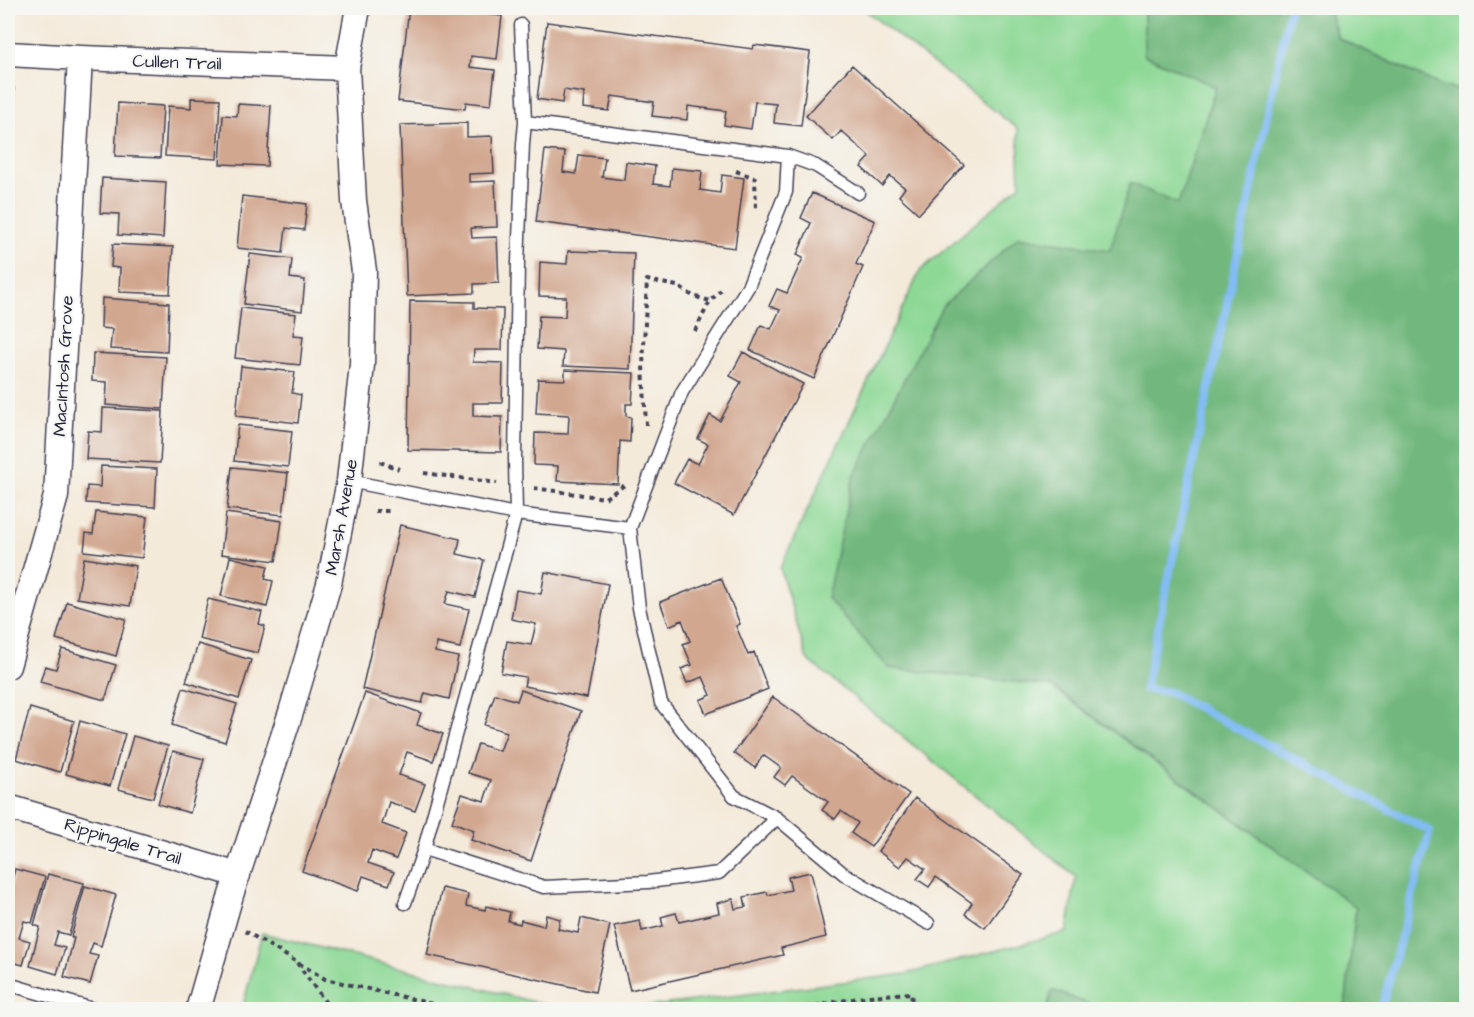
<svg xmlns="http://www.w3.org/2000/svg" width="1474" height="1017" viewBox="0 0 1474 1017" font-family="'Architects Daughter',sans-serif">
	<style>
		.green { fill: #8dd895; stroke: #587d68; stroke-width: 1.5 }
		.forest { fill: #72b87e; stroke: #4a6d5c; stroke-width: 1.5 }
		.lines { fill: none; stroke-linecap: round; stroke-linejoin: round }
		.stream { stroke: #82bcf4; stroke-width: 8 }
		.building { fill: #d2a790 }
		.lane-casing { stroke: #424053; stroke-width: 15 }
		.street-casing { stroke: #424053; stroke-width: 27 }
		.path { stroke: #424053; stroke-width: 4; stroke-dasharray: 4.5 4.5; stroke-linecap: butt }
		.lane { stroke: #fff; stroke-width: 12 }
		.street { stroke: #fff; stroke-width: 24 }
		.labels { text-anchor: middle; stroke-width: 4.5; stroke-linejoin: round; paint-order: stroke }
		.street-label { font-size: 18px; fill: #22223b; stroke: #f6f6f2 }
	</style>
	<rect width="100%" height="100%" fill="#f6f6f2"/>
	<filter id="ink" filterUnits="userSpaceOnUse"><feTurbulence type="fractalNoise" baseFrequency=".0167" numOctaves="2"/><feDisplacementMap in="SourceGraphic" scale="12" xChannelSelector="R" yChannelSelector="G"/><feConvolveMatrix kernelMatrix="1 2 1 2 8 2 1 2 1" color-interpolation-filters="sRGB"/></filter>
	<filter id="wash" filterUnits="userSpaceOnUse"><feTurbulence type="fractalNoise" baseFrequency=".008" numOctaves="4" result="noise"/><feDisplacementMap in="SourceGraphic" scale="24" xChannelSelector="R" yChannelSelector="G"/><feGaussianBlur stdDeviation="1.35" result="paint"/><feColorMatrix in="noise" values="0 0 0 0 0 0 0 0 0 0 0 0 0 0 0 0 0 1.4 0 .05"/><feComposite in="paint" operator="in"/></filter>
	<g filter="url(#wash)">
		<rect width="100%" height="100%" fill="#f4eada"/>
		<path class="green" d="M862,8h282v47l72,31 -38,119 -68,45 -92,-13 -129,431 161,18 306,221 -11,102h-244l-49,-19 -5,20h-426l285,-36 161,-42 9,-55 -269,-218 -27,-91 140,-297 100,-86 -2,-56z
			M1328,8h138v83l-22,-4 -106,-49z
			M262,933l300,76h-320z"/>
		<path class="forest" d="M1144,8h184l10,30 106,49 22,4v918h-121l11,-102 -305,-221 -162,-18 -62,-70 26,-120 89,-171 76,-70 92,13 20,-67 48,21 38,-117 -72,-32z
			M1052,990l49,19h-54z"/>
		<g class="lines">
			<path class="stream" d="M1290,8l-145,681 24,3 261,139 -49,179"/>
		</g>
		<g id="blocks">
			<path class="building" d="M409,8h68l-1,5 26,3 -5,43 -26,-3 -1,11 25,3 -4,35 -25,-3 -1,7 -67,-8z
				M547,22l206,27 1,-4 56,7 -9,74 -27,-3 2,-19 -21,-2 -4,27 -27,-4 2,-14 -38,-5 -1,14 -35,-4 2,-14 -42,-6 -3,15 -26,-3 1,-15 -20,-3 -2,13 -25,-4z
				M852,65l112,100 -45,49 -20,-18 6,-8 -15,-12 -8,10 -21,-19 9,-10 -29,-26 -8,9 -27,-24z
				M8,87l6,1 -4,61h-2z
				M191,98l29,1 -3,60 -52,-3 3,-50 23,2z
				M118,103l45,3 -3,52 -45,-2z
				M238,104l33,2 -4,60 -47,-2 3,-49 14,1z
				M467,123v14l25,-1 2,37 -25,1v8l26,-1 2,46 -26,1 1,10 25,-1 2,46 -25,1v9l-67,3 -7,-171z
				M545,150l20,2 -2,20 13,2 3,-19 26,3 -3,19 22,3 2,-18 29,4 -2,18 17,2 2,-18 30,3 -2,19 20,3 2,-18 22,3 -9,70 -199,-26z
				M102,178l64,4 -3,56 -45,-3 1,-21 -19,-1z
				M8,187h6l-2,26h-4z
				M812,193l63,28 -19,43 7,3 -49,112 -64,-29 11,-25 10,4 9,-19 -11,-4 8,-17 10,4 16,-35 -6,-3 14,-32 -10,-5z
				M242,196l65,8 -3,26 -18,-2 -3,25 -46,-5z
				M113,244l60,3 -3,47 -51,-2 1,-24 -9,-1z
				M568,251l66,2 -4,116 -67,-3 1,-15 -27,-2 2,-33 26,1 1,-20 -27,-1 1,-34 27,2z
				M250,254l42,5 -2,19 15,2 -3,31 -58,-7z
				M102,298l67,5 -2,49 -57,-3 2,-20 -11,-1z
				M410,301l64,1v6l29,1 -1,41h-28l-1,12 30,1 -1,40h-29v13l29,1 -1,35 -93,-2z
				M241,308l55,6 -3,21 10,1 -3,29 -65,-7z
				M743,352l60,32 -69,131 -60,-32 13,-24 11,5 10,-20 -10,-5 12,-24 10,6 21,-39 -11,-6z
				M93,353l73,4 -3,52 -57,-4 1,-23 -15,-1z
				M241,366l54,6 -3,21 9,2 -3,28 -62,-7z
				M565,370l69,3 -2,31h-6v12l5,1 -1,25 -10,-1 -2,43 -61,-3 1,-15 -24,-1 1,-32 33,1 1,-19 -33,-2 2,-34 27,1z
				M103,408l60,3 -3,52 -74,-4 2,-28 14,1z
				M238,425l54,6 -4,36 -54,-6z
				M101,466l56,3 -2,38 -69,-4 1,-17 13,1z
				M232,467l56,6 -5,42 -56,-6z
				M96,512l51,5 -5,41 -58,-7 2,-18 7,1z
				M226,513l56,8 -6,40 -55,-7z
				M400,525l60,14 -3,15 27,6 -9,37 -26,-6 -4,13 24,5 -9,39 -24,-5 -1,9 23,5 -9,42 -24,-6 -3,10 -60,-14z
				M230,557l38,9 -3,13 8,2 -6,26 -46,-11z
				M84,558l52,8 -6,40 -53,-8z
				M545,572l63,12 -21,114 -63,-12 2,-9 -25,-4 6,-32 24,4 5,-21 -25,-5 5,-29 25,4z
				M721,578l19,46 -4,2 12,29 6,-3 14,37 -62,25 -6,-14 11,-5 -8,-18 -16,6 -6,-14 11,-4 -9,-21 7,-3 -8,-21 -13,6 -9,-24z
				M208,599l54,13 -3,12 6,2 -7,27 -59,-14z
				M67,602l59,17 -10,37 -60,-17z
				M198,644l53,16 -12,39 -53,-17z
				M62,649l54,16 -11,35 -65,-18 5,-16 11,3z
				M183,688l54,16 -12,38 -53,-17z
				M521,690l60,21 -50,150 -60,-21 3,-10 -22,-8 10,-28 22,7 7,-21 -23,-7 10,-29 22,7 7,-19 -23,-7 11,-31 22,7z
				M365,693l56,20 -4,12 26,9 -10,27 -26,-9 -8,23 26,9 -10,27 -26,-9 -7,22 24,9 -10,26 -24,-9 -4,13 26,9 -5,13 -26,-9 -5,15 -56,-20z
				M773,697l136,97 -38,53 -20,-14 7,-10 -17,-12 -6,8 -13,-9 6,-8 -36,-26 -7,9 -11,-8 7,-9 -18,-13 -8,13 -21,-15z
				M30,708l44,13 -14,51 -44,-13z
				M80,721l45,13 -15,52 -44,-12z
				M133,736l35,10 -15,52 -35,-9z
				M173,751l31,8 -14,54 -32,-9z
				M915,798l108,77 -38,53 -20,-14 7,-11 -36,-26 -7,10 -12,-8 8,-10 -17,-12 -8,10 -22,-16z
				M8,866l5,1 -5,17z
				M15,869l30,8 -13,46 -8,-2 -5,17 11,3 -7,24 -15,-4v-39l1,-5 -1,-1v-20z
				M811,872l15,65 -45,11 2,7 -153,35 -16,-64 26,-5 2,10 21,-5 -2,-9 15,-4 3,9 40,-9 -2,-10 16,-4 2,10 11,-2 -2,-10 23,-5 1,3 23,-5 -3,-13z
				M48,874l36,9 -15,52 -11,-3 -4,13 11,3 -8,26 -27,-8 10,-39 -6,-2z
				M85,886l31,9 -15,51 -8,-3 -4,11 9,2 -8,28 -26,-7 10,-39 -3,-1z
				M442,888l26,6 -2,12 19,4 1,-4 24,6 -2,9 12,3 1,-4 23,6 2,-11 14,4 -2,10 20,4 3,-15 29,7 -15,67 -168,-37z"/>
		</g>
	</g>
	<g filter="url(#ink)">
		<use href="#blocks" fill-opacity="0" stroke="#424053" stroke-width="1.5"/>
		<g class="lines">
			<defs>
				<path id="lane" d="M525,122l263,34 -2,36 -38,95 -66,105 -52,136
					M788,156l28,10 42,27
					M349,481l167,33 114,14 9,80 22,95 73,93 43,22 67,56 84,49
					M424,849l120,38 104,-5 71,-9 58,-55
					M405,903l19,-54 92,-335 -1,-55 3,-197 5,-118 2,-22 -4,-97
					M8,984l88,26"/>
				<path id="street" d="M8,54l72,4 267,10
					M8,666l48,-170 24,-438
					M8,807l230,68
					M198,1010l33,-115 60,-183 38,-128 20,-103 13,-116 2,-94 -10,-70 -7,-133 11,-60"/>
			</defs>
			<use href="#lane" class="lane-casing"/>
			<use href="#street" class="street-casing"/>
			<path class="path" d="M736,171l19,7 1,32
				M695,331l15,-30 11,-11
				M646,425l-3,-59 4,-86 30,6 16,10 17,5
				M380,462l19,7
				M424,473l73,10
				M534,488l71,10 21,-14
				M375,511h14
				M245,931l80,48 134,31
				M297,963l34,47
				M789,1010l81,-14 41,-3 2,17"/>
			<use href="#lane" class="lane"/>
			<use href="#street" class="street"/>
		</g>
	</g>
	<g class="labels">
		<g class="street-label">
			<text transform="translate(177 62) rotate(2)" y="6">Cullen Trail</text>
			<text transform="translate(63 366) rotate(-87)" y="6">MacIntosh Grove</text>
			<text transform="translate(341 517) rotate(-80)" y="6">Marsh Avenue</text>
			<text transform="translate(123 841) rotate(17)" y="6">Rippingale Trail</text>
		</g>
	</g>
	<rect width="1474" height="1017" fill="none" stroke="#f6f6f2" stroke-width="30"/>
</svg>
